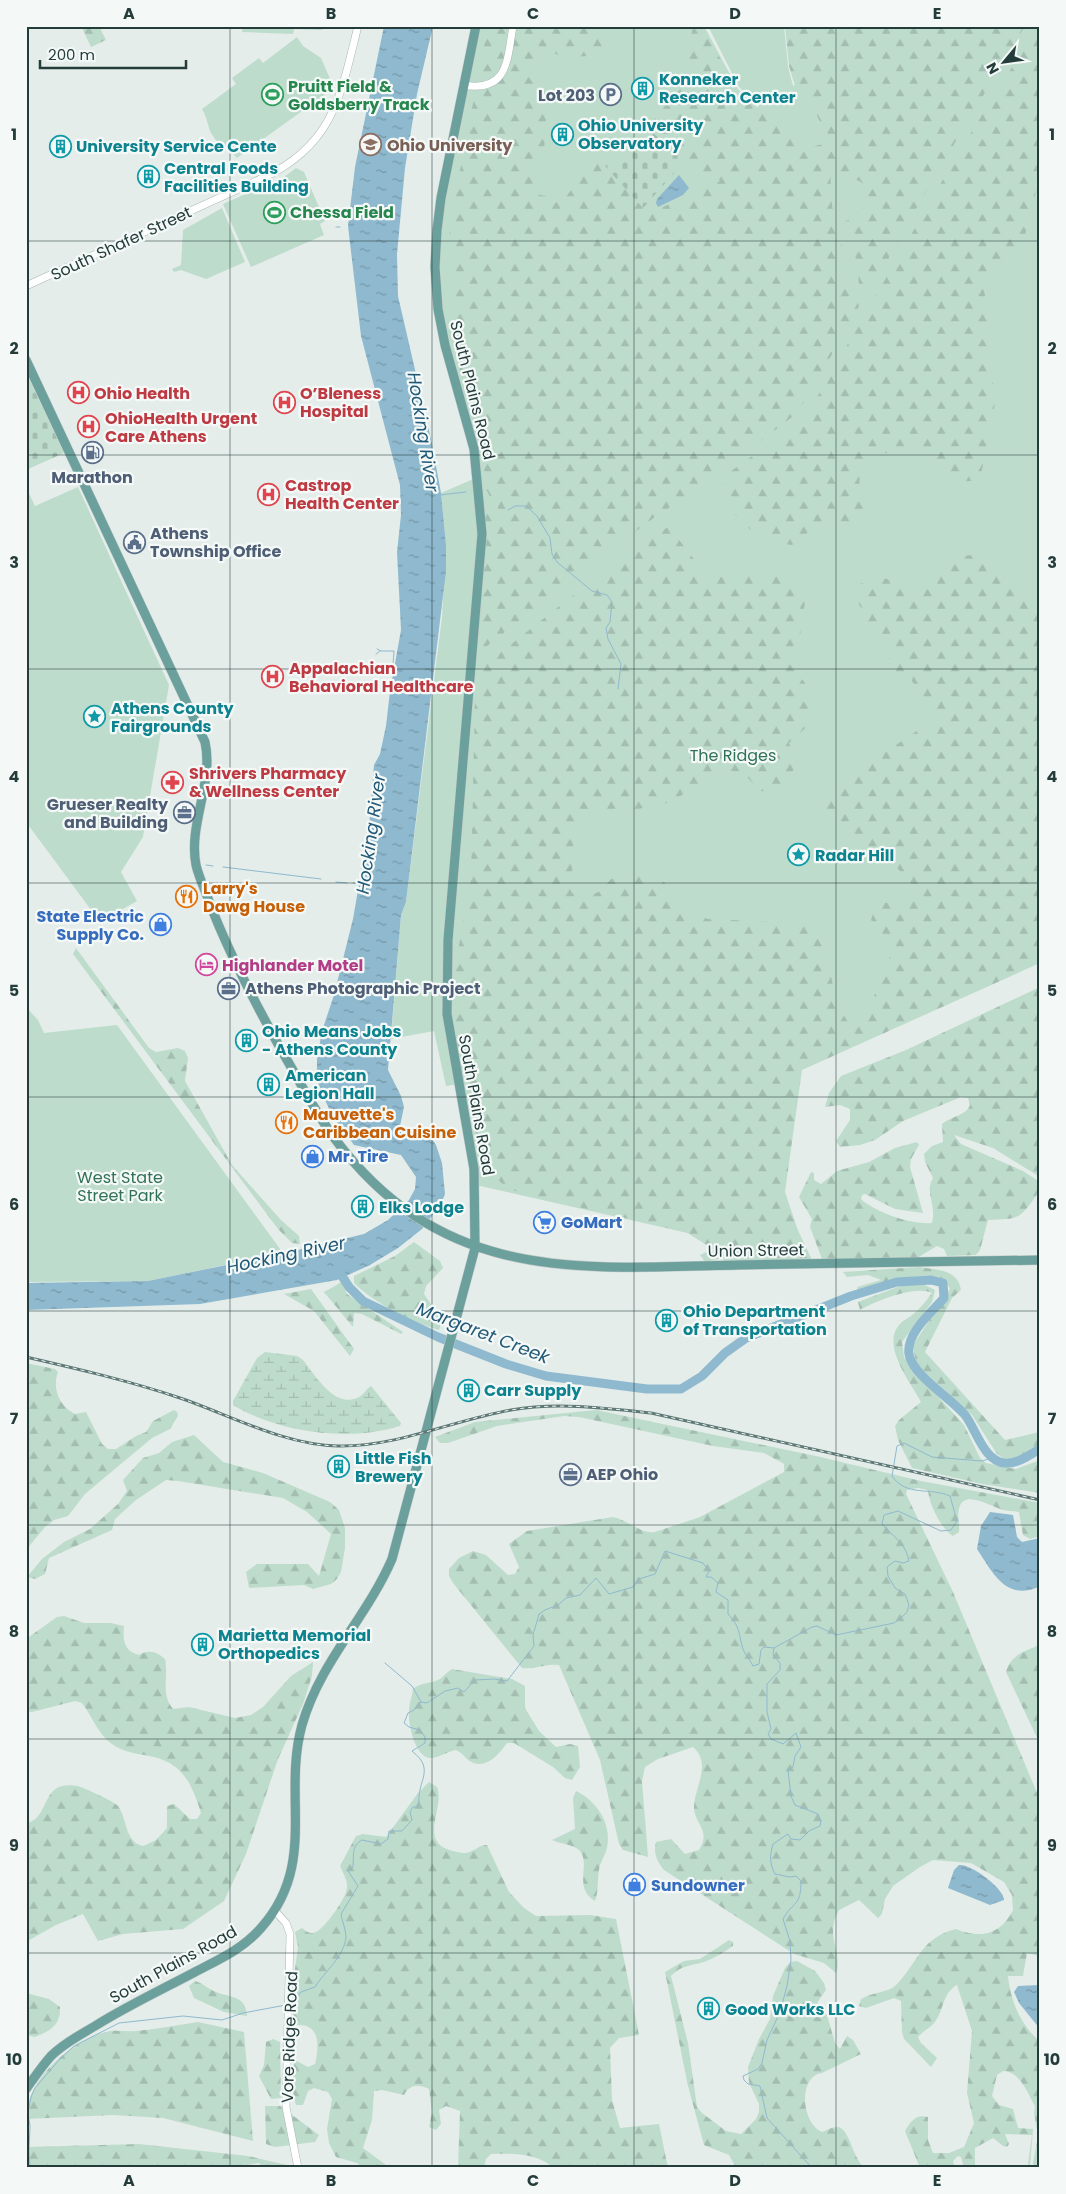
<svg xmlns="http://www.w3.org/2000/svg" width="1066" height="2194" viewBox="0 0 1066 2194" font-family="Poppins,sans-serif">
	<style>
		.green { fill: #bedccc }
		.forest { fill: url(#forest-firs) }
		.wetland { fill: url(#wetland-marsh) }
		.cemetery { fill: url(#cemetery-stones) }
		.water { fill: url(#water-ripples) }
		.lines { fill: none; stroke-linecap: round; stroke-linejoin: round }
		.stream { stroke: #8fb9ce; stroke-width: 1 }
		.river { stroke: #8fb9ce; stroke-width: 9 }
		.minor-casing { stroke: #a7b5b2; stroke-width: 8 }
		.major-casing { stroke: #c2c9c8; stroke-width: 10 }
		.minor { stroke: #fff; stroke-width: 7 }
		.major { stroke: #6ba09c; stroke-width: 9 }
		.rail-casing { stroke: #5f7976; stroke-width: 3 }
		.rail { stroke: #f4f9f8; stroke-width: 1; stroke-dasharray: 4; stroke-linecap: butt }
		.grid { fill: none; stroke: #243d3b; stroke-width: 1; stroke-opacity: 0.55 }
		.labels { text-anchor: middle; stroke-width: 4.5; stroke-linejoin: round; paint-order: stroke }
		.culture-label { font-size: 16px; font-weight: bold; fill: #0d838f; stroke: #f4f9f8; text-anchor: start }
		.leisure-label { font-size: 16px; font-weight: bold; fill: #27864d; stroke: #f4f9f8; text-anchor: start }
		.service-label { font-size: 16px; font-weight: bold; fill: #4e5e75; stroke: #f4f9f8; text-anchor: start }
		.education-label { font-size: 16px; font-weight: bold; fill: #785e54; stroke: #f4f9f8; text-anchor: start }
		.street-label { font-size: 16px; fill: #243d3b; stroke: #f4f9f8 }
		.health-label { font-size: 16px; font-weight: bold; fill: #be3a42; stroke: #f4f9f8; text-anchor: start }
		.park-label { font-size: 16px; fill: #307255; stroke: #f4f9f8 }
		.food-label { font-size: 16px; font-weight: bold; fill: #c56008; stroke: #f4f9f8; text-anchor: start }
		.shop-label { font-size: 16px; font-weight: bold; fill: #366cbe; stroke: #f4f9f8; text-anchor: start }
		.hotel-label { font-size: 16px; font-weight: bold; fill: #b23c85; stroke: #f4f9f8; text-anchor: start }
		.water-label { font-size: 18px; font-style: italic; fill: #215977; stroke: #f4f9f8 }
		.neatline { fill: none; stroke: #243d3b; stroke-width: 2 }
		.grid-label { font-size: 16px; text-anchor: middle; font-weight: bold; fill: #243d3b }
	</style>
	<defs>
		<pattern id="forest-firs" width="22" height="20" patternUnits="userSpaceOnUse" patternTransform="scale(1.25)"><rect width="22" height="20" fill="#bedccc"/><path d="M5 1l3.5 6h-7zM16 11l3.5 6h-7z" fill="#a3beb0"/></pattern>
		<pattern id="wetland-marsh" width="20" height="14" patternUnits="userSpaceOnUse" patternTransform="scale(1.25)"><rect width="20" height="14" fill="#bedccc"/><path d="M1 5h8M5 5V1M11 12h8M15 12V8" fill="none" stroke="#a3beb0"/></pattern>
		<pattern id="cemetery-stones" width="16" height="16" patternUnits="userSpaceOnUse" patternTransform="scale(1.25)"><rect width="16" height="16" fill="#bedccc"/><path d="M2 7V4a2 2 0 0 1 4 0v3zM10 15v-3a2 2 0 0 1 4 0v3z" fill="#a3beb0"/></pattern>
		<pattern id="water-ripples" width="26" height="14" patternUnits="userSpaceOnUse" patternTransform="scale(1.25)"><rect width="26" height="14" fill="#8fb9ce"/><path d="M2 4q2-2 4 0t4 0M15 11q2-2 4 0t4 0" fill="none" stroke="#7598a8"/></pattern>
	</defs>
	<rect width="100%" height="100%" fill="#e4edea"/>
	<path class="green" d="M243,26h86l-8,4 -27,-1 -1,5 -51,-2z
		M476,26h228l34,63 19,18 2,-1 -20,-19 -31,-61h76l4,40 5,20 106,-60h141v927l-307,140 81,171 -90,1 -1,-7 -10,-9 -25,-16 -212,-48 -18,-101 -12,2 -12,-55 -43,8 10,-124 5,-13 36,-285 4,-72 -5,-52 37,-16 -33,-132 -8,-115z
		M297,37l6,9 18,12 13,30 -97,70c-7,-9 -18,-12 -24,-22 -6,-8 -5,-18 -11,-27l34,-25 -4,-6 27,-20 4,5z
		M296,168l8,4 21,49 -5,3 4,11 -73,32 -28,-63 61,-27z
		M222,208l23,54 -39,17 -25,-9 -7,2 -2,-3 9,-4 2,-35z
		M26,487l9,19 43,-19 91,198 -26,152 -22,35 16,29 -37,21 -74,-100z
		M26,1007l12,13 6,13 73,-8 166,228 -135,28 -122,1z"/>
	<path class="forest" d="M81,26h18l7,14 -15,7z
		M488,26h22l-10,47 -8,9 -16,3z
		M516,26h90c-1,7 0,15 -2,20 -8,19 -47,6 -65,7l-10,10 -1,13 4,5 7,-1 8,16 -2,42 -1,14 -9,18 -3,18 8,7 19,3c-16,6 -46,17 -42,38l8,-17 41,-22 22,-31 13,-7 4,7 45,47 37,-17c5,-6 24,-10 33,-15l-7,-6 -13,-3 -5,-7 -10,-4 -34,-31 -2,-5 33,-39 11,-60h9l19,34 -8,4 20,39 11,-5 67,55 -4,-5 28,-7 -11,-11 -13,-27 -16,-17 -6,-20 -4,-40h240l-92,153 -70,125c-5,-15 -4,-29 -7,-44 -3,-13 -10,-23 -12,-38l16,-8 9,-20c-4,-11 -9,-14 -20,-16l-4,3 -15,-15 -12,-8 12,10 2,38 10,37 -3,22 4,14 8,7 8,20 -51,91 -16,20 -90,69 -47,31 -54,40 -118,92 -9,2 8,-148 5,-2 2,14 10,-2 -3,-13h-4l-6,-11 -1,-16 -30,-124 -6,-122 26,-134 1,-3c38,-7 33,-32 40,-64z
		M1038,26h2v163l-4,2c-4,15 -12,60 -23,69 -10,8 -21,7 -31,15l8,56v37l6,30 -16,82c-43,5 -36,-5 -61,-33 -21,0 -65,11 -59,39 1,5 5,10 7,15l-6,18c-14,6 -17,2 -31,4 -13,1 -28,14 -38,22 -34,-4 -54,-21 -70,-50l5,-21 78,-56 155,-268z
		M669,527l39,50 73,-2 25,19 -5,38 -15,27 19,24 8,38 -24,22 8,19 -14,30 -23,-1 -13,-14 -2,-5 -17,-1 -61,32 -38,8 -46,1 -8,5 -4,75 15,6 14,-7 11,-12 16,-7 15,2 15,3 8,6 7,15 11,12 25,9 94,4 20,10 15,72 15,23c13,-16 43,-60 37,-81 -2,-10 -11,-19 -18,-27l6,-18 20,2 14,-11v-10l-13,-14 -34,-15 -24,-29 -14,-7 -4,-11c18,-36 34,-36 65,-56 19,-13 39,-26 57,-39l-16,-7 -20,-30 -19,3 -7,-11 8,-9v-12l-10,-10 -12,-4 -1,-19 -8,-8 -2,-19 18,-11 45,15 18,-10 9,-23 26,-2 28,14 17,16 13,24 9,5v349l-238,107 -17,122 22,66h-84l-18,4 -5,-7 13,-6 -25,-16 -160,-38 -22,-7 -21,-22 -21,-77 -11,-59 -2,-28 3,-29 17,-94 4,-181 6,-30 163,-129z
		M76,948l73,100 7,4 22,-4 7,3 3,7 -3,23 47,84 49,55 18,16 1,8 -8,-1 -14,-14 -205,-275z
		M1040,987v190l-47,-29 -39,-13 7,9 62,27 17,11c0,9 -2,11 -7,18 -15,22 -20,18 -45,20l-8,30 -4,5 -29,1 -3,-7 -7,-3 -20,12 -95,1 -12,-32 2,-8 -13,-22 12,-25 3,1v7l7,4 16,-13 32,-9 26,-14 22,-6 2,3 -8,14 -1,8 13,46 -28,-4 -30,-15 -3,1 -1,4c15,14 52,26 71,24 5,-19 -8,-30 1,-45l-8,-16 -1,-8 8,-8 11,-4 -1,-18c8,-7 25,-9 28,-19l-2,-7 -7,-1 -58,24 -28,19 -15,5 -20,2 -4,-6 14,-21v-11l-10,-4 -15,2 4,-14 12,-17 65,-26z
		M414,1242l26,19 3,7 -17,18 -2,8 18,26 -3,10c-26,-7 -65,-27 -85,-47v-7l41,-20z
		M919,1267c18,3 39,2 42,23l-9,8 -27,54 80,88 35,-8v14l-11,7 -15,5h-11l-6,-4 -25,-39 -56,-51 -3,-19 37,-56c-2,-4 -5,-10 -10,-11 -21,-8 -61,8 -82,14l-1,-5 24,-7 -13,-5 -21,2 -4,-5z
		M342,1282l5,12 56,38 -2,2 -39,-20 -8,-1 -1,14 -29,-35z
		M908,1283l15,1 12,6 -3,12 -30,40 2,15 5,8 55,60 16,33 6,5 30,6 24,-9v33l-58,-9 -70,-16 -14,-28 -3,-14 4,-6 22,-18c-10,-19 -40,-56 -22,-77 3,-4 8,-6 12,-9 8,-6 15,-15 21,-23 -17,-8 -56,8 -72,17l-2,-8z
		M311,1289l43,60 -4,7 -36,-45 -30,-17z
		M26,1363l29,6 3,3c-6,16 1,34 17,42l11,-2 16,32 6,5h8l20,-13 10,-4 7,-11 21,-11 3,2 1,4 -8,13 -18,9 -67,56 -17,22 -14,4 -9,7 -19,23z
		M596,1410l220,46 105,25 119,22v33l-10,3 -7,-4 -4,-23c-5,-1 -11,-1 -16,-2 -11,-3 -40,-22 -44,-1 -2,7 1,15 0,23l-6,4c-12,-7 -24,-32 -25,-46l-10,-2 -11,2 -1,4 47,98 87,208v156l-13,-3 -4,23h-15c2,23 13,51 32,65v110l-2,15 -4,1 -1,-4 5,-27 -4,-23 1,-7c-7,-12 -15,-35 -32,-35l-6,4 -5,21 7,9 14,4 5,19 15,1 -3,37 -2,-2 4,-29 -27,-1 4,10 -2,3 -4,-1 -10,-8 -18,10v20h-11l-3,-11 -3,-1 -5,5 2,7h-35l-15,-37c6,-10 11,-17 23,-14v23l5,13h16l15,-6 10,-24 -7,-30 5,-62 -15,-46c-15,8 -13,26 -23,38 -5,6 -11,8 -16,14l3,6 16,15 -6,9 -27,-28 -2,-7 -1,-31 -7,-3 -28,10 -7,-2 2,-7c11,-7 28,-6 36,-15 21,-22 25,-47 59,-55 24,10 45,6 57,-19l-1,-15 -8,-13 -33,-19 -38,-3 -13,7 -27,19 -8,13 -3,15 -4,4 -19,-18 -20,10c-15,27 4,40 -3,63l-12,-10 -30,-9 -130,-84c-7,-9 -11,-17 -8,-28l15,-3 14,15 14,-4c13,-21 -6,-26 -5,-44 1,-19 18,-43 -1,-59l-35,12 -13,8 -3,14 6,76 -25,-7 -4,-6 -19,-84 -41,-95c-14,-2 -24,5 -37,3l-69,-85 -4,-7v-7l10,-11 14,-7 13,4 22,20 7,-1 4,-7 -10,-23 18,-13 86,-14c15,3 27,17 42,15l45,-15 84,-45v-8l-20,-11 -51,-7 -134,-29 -15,-1 -67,10 -49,17h-8l-5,-6 40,-15z
		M194,1435l29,27 40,11 67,29 9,8 6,18v20l-4,24 -4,7 -6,5 -18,5 -9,-4 -55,3 -3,-16 11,-8h51l11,12 12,-42 -24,-22 -24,-14 -105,-17 -12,-1 -30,20 -21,19 -3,11 -63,28 -4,16 -10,5 -8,-2 15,-18 22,-17 26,-13 28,-25 9,-13 -4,-11 20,-22 16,-5 13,-11z
		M64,1616l20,7h27l13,3c-1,14 -1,25 15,29 10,-6 18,-3 26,4 4,19 -5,34 8,50l16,-2 46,11 16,-3 12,-8 28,-31 22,-14 -1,14 -9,28 -25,55 -32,95 -22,47 -41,28 -60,5 -25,7 -15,-27 -27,11 -30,17v-119c20,-2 17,-33 36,-37 4,-1 11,-1 15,0 6,1 38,16 41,20 10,14 6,35 25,40l13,-6 11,-12v-22l7,-2 16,15h7l4,-6c-10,-33 -21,-53 -57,-58 -13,-2 -26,-5 -36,-14 -11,-10 -17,-26 -26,-38l-7,-2 -43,11 -6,-1v-72l31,-22z
		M1040,1645v99l-34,-72c4,-17 19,-21 34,-27z
		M452,1669l60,10 13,7v22l14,23 17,16 14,-3 8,2 2,21 -8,13 -7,-2 -12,-11 -39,-24h-7c-9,12 -22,29 -39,17 -4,-4 -6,-7 -12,-10 -8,1 -17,8 -26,8 -15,-1 -22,-34 -21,-46 0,-8 3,-15 4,-23 8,-7 18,-5 27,-10 4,-3 7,-7 12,-10z
		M429,1782l8,5c8,20 -17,51 10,62 5,2 13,4 19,4 8,-1 12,-8 21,-8l22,47 15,16 12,8 54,-1 26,4 23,116 -20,3 -9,10 2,52 8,28 39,-4 9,44h-115c-14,-15 -42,-15 -62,-14l-5,5 -2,9h-26l2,-57 -14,-5 -7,4 2,14 -5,6 -7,-3 3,-15 -3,-23c-11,-5 -19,-5 -25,6l-22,-5 -8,1 -2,29 -9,28 27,20h-27l-6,-5 -21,-6 -7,-14 -2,-14 5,-30 -4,-7 -14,-4 -6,3 -5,14h-7c-4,-12 -5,-34 -1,-45l13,7 7,-3c4,-16 6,-41 -18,-39l-4,6v-48l5,-36 -3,-15 7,-4c4,3 8,7 14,4 8,-3 31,-35 31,-44 1,-7 -4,-15 -7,-22l16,-30 7,-2 23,3 32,-44z
		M576,1791c21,10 36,33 31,57 -2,8 -7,14 -8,22 -2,10 0,21 -4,31 -23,-13 -3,-38 -16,-51 -7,-6 -19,-6 -27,-10l23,-11 -2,-31z
		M729,1940l4,2v4c-9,6 -18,12 -29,16 -13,4 -23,3 -33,14l17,67 9,64 5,6 24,18 15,3 15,-15 3,-7v-8l-10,-21 -1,-16 11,-28 11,-20 3,-23 12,-28 5,-6 7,-1 18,10 9,12 2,7 -9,13 10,12 8,28 5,6 7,-13 6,4 8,14 -39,19c-24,3 -21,50 0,59 5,-2 10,-5 15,-5 13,0 15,32 28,41h-129l-7,-13 -25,-10 -16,-59 -23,-114 19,-11 16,-2z
		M195,1981c8,2 13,8 21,11 15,6 30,3 31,24l-23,-4 -30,-14 -5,-12z
		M26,1993l23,6 11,8c1,18 -10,24 -25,30l-9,-2z
		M198,2022l46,10 9,109 -90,-23 -50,-3 -87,4c0,-39 44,-77 79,-87 10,-3 21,0 31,-1 21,-2 41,-6 62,-9z
		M273,2039l7,3 1,56 -10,1 -12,-23 5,-11 2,-23z
		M265,2106h15l39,29 -4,7 -40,5 -9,-3z
		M139,2144l109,12 39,9 4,3h-25l-8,-5 -10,2v3h-222v-21z"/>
	<path class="wetland" d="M265,1352l32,4 5,3c13,15 31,49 55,39 6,-2 9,-9 14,-12l30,37 -1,3c-50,16 -121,7 -167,-21v-4l24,-43z"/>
	<path class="cemetery" d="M651,131l34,30 -42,47 -38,-42 30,-18z
		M26,372l38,81 -38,17z"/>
	<path class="water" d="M384,26h49l-16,68 -12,74 -8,86 1,42 33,143 10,54 5,52v26l-40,331 -5,13 -13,155 13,26 3,11 -4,19 3,5 19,3 10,5 4,6 6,18 3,31 -4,10 -19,25 -24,19 -28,17 -33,15 -137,24 -174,6v-27l122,-2 137,-28 79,-19 24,-14 21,-20 6,-11 1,-12 -15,-22 -47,-10 -21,-28 -9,-19 -7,-18v-21l5,-28 12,-36 19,-76 16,-93 5,-61 6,-11 6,-28 4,-35 11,-61 -4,-78 4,-37 -1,-30 -39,-149 -13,-110 7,-59z
		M679,175l10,13 -6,7 -25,12 -2,-4 1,-4z
		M990,1512l23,3 4,22 5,5 18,-4v48c-34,17 -48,-15 -63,-37l4,-23z
		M959,1865c11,-2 46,24 45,35l-14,5 -42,-17 6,-18z
		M1040,1985v44l-21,-26 -5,-11 4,-6z"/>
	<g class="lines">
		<path class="stream" d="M336,227h4
			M440,495l26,-3
			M508,510l7,-4h11l11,10 13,22 2,16 5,8 35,29 15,4 5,7 -2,20 -4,6 2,11 13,25 -3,25
			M377,649l4,2h13l-1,13 3,2
			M376,654l4,-3
			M206,865l7,1
			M223,867l98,12
			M336,882l11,1
			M353,883l6,1
			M385,1663l27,23 9,16
			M292,2002l9,-10 14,-5c10,-16 29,-30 31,-50 0,-7 -4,-16 -5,-23l17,-28 -10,-15 5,-4c1,-11 -2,-21 9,-27l19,4 7,-5 1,-8h13l10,-11 -2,-8 3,-5h4l2,-4c-2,-23 17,-33 -7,-52l13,-8v-6l-5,-7 -11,-3 -5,-4 4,-10 6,-3 7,-8 6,1 18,-12 13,-3 6,4 11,-12 19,-1 13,2 27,-35 -1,-11 6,-21 6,-4 13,-5 8,-7 14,-3 16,-17 13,16 24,-7 6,-8 16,-5 10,-23 38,12 6,8 -3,6h5l7,6 -2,9 12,8v14c13,14 10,19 15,35 2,6 8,12 10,17l6,-2 2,-14 3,-3 10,1
			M30,2168l-1,-17 1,-25 -2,-13 3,-16 4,-9 24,-28 15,-14 45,-23 64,-7 39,4 21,-7 43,-8
			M812,2168l-45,-50 -7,-32 -12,-2 -4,-4 -1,-4 15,-7 4,-6 5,-23 13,-28 7,-26 4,-26 -1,-19 -7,-22c10,-18 18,-12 18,-38l-5,-5 -6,1 -15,-3c-6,-11 -5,-19 -2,-30l15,-10 3,5 9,1 9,-9 11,-5 1,-5 -3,-7 -23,-9 -4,-9 -3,-26 5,-3 2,-11 6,-9 -5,-14 -13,11 -12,-5 -3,-5 3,-5 -4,-17v-28l13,-14v-7l-7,-8 1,-7 38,-21 5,-1 19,9 58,-12 7,-5 6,-6 2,-7 -4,-11 -10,-6 -7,-12 -1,-9 8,-6 8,2 6,-2c-3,-18 -16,-24 -27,-37l2,-9 14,-4 43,20 10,-1 6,-9 -7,-25c-20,-9 -44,1 -58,-20l5,-30 7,-3 28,14 50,4 10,-3"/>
		<path class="river" d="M337,1268l12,19 14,14 75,36 68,27 40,12 101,13h34l21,-13 23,-23 21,-15 105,-42 46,-14 34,-2 12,3 1,15c-12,14 -38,35 -35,56 3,21 42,44 56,61 11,14 19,47 40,48 13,1 24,-8 35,-14"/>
		<defs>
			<path id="minor" d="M463,85c46,8 44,-26 50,-59
				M26,286l239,-109c69,-33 76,-83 93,-151
				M274,1910l12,13 4,11 -4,173 12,61"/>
			<path id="major" d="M26,360l179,382c9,41 -17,82 -9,123 3,13 10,27 14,39 20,52 46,101 73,149 17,29 32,59 52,86 108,144 243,130 403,126 100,-2 201,-3 302,-5
				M26,2089c8,-11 16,-23 25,-33 13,-13 29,-21 44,-30 32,-20 66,-36 100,-54 23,-12 48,-23 66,-44 57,-64 21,-131 41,-203 18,-63 65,-108 90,-166l83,-311 -1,-79 -27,-155 1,-74 34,-406 -8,-85 -29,-104 -7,-36 -3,-42 2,-37 4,-32 35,-172"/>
		</defs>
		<use href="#minor" class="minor-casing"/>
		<use href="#major" class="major-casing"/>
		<use href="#minor" class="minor"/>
		<use href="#major" class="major"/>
		<defs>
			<path id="rail" d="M26,1357c52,12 104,24 154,41 50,17 104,47 158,48 60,1 115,-26 173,-36 46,-8 94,-2 140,3l389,87"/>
		</defs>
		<use href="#rail" class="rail-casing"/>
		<use href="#rail" class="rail"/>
	</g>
	<path class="grid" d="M230,26v2142M432,26v2142M634,26v2142M836,26v2142M26,241h1014M26,455h1014M26,669h1014M26,883h1014M26,1097h1014M26,1311h1014M26,1525h1014M26,1739h1014M26,1953h1014"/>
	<defs>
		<symbol id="building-ring" viewBox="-11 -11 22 22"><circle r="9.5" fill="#f4f9f8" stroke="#0f9aa8" stroke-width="1.5"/><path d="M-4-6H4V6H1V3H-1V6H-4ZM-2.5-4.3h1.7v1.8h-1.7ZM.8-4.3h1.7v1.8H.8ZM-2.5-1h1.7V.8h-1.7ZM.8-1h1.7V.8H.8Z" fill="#0f9aa8"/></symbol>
		<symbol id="stadium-ring" viewBox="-11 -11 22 22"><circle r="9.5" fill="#f4f9f8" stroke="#2e9e5b" stroke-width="1.5"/><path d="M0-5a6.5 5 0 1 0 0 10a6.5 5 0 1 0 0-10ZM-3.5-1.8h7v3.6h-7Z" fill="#2e9e5b"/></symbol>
		<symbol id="parking-ring" viewBox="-11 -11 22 22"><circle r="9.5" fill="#f4f9f8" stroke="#5c6f8a" stroke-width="1.5"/><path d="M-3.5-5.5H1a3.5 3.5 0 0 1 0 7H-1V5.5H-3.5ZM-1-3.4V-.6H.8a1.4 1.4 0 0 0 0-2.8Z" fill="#5c6f8a"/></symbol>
		<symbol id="university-ring" viewBox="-11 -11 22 22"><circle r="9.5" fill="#f4f9f8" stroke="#8d6e63" stroke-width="1.5"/><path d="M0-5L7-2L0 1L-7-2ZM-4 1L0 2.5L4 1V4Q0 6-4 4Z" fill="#8d6e63"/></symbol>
		<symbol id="hospital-ring" viewBox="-11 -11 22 22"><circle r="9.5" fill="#f4f9f8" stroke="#e0444e" stroke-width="1.5"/><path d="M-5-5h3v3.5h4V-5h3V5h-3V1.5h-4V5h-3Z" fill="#e0444e"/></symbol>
		<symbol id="fuel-ring" viewBox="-11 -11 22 22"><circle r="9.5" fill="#f4f9f8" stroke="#5c6f8a" stroke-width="1.5"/><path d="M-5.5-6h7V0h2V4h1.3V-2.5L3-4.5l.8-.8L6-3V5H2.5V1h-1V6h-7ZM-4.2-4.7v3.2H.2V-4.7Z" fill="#5c6f8a"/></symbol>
		<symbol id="civic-ring" viewBox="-11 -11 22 22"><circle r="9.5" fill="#f4f9f8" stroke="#5c6f8a" stroke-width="1.5"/><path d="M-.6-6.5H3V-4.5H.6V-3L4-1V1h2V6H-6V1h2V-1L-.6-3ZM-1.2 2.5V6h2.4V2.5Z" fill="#5c6f8a"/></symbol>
		<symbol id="sight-ring" viewBox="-11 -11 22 22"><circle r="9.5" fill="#f4f9f8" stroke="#0f9aa8" stroke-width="1.5"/><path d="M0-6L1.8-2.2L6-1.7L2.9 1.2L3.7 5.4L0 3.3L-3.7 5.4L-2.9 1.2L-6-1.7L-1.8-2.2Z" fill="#0f9aa8"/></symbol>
		<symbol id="pharmacy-ring" viewBox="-11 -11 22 22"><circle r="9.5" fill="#f4f9f8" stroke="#e0444e" stroke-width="1.5"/><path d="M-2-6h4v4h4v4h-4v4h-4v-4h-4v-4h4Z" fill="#e0444e"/></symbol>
		<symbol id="office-ring" viewBox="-11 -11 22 22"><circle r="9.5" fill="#f4f9f8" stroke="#5c6f8a" stroke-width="1.5"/><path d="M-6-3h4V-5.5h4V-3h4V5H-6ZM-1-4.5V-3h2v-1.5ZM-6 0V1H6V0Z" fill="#5c6f8a"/></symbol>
		<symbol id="restaurant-ring" viewBox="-11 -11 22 22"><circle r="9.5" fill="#f4f9f8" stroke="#e8710a" stroke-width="1.5"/><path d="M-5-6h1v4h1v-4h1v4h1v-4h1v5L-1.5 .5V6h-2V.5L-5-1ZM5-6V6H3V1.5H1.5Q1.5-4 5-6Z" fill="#e8710a"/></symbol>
		<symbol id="shop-ring" viewBox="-11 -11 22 22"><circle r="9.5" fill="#f4f9f8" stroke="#3f7fe0" stroke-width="1.5"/><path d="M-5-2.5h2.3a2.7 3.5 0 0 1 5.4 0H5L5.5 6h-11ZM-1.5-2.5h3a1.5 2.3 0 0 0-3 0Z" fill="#3f7fe0"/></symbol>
		<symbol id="hotel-ring" viewBox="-11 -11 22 22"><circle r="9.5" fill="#f4f9f8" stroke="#d1479c" stroke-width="1.5"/><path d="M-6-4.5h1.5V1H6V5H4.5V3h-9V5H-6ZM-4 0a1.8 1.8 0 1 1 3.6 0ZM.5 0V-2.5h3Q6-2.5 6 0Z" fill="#d1479c"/></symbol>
		<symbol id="supermarket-ring" viewBox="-11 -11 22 22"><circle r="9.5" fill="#f4f9f8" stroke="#3f7fe0" stroke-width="1.5"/><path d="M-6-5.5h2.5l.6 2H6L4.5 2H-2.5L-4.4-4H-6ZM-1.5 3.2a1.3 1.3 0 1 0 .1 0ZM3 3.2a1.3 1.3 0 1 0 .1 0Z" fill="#3f7fe0"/></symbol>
	</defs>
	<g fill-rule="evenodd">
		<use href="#building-ring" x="630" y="76" width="25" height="25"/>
		<use href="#stadium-ring" x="260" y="82" width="25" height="25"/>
		<use href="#parking-ring" x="598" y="82" width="25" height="25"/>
		<use href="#building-ring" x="550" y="122" width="25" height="25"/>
		<use href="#university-ring" x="358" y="132" width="25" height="25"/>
		<use href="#building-ring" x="48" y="134" width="25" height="25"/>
		<use href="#building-ring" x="136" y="164" width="25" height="25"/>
		<use href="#stadium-ring" x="262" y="200" width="25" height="25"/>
		<use href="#hospital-ring" x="66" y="380" width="25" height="25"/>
		<use href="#hospital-ring" x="272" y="390" width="25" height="25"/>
		<use href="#hospital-ring" x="76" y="414" width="25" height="25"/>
		<use href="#fuel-ring" x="80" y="440" width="25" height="25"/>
		<use href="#hospital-ring" x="256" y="482" width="25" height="25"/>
		<use href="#civic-ring" x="122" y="530" width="25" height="25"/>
		<use href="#hospital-ring" x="260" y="664" width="25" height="25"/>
		<use href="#sight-ring" x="82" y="704" width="25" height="25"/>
		<use href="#pharmacy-ring" x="160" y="770" width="25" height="25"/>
		<use href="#office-ring" x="172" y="800" width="25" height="25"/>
		<use href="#sight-ring" x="786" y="842" width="25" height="25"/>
		<use href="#restaurant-ring" x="174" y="884" width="25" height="25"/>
		<use href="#shop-ring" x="148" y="912" width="25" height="25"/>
		<use href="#hotel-ring" x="194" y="952" width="25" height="25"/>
		<use href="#office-ring" x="216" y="976" width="25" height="25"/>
		<use href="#building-ring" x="234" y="1028" width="25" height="25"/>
		<use href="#building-ring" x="256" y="1072" width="25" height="25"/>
		<use href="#restaurant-ring" x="274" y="1110" width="25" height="25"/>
		<use href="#shop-ring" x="300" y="1144" width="25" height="25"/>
		<use href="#building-ring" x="350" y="1194" width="25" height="25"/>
		<use href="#supermarket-ring" x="532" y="1210" width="25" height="25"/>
		<use href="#building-ring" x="654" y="1308" width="25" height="25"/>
		<use href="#building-ring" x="456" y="1378" width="25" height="25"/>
		<use href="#building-ring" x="326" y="1454" width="25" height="25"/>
		<use href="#office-ring" x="558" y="1462" width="25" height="25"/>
		<use href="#building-ring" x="190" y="1632" width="25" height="25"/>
		<use href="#shop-ring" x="622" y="1872" width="25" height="25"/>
		<use href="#building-ring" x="696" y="1996" width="25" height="25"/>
	</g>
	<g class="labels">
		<g class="culture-label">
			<text x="659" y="85">Konneker<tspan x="659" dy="18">Research Center</tspan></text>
			<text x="578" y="131">Ohio University<tspan x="578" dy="18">Observatory</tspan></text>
			<text x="76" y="152">University Service Cente</text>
			<text x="164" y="174">Central Foods<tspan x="164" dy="18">Facilities Building</tspan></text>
			<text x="111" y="714">Athens County<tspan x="111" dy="18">Fairgrounds</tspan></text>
			<text x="815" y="861">Radar Hill</text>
			<text x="262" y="1037">Ohio Means Jobs<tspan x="262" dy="18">- Athens County</tspan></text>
			<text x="285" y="1081">American<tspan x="285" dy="18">Legion Hall</tspan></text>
			<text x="379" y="1213">Elks Lodge</text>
			<text x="683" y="1317">Ohio Department<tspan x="683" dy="18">of Transportation</tspan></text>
			<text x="484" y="1396">Carr Supply</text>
			<text x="355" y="1464">Little Fish<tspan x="355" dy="18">Brewery</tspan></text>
			<text x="218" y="1641">Marietta Memorial<tspan x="218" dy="18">Orthopedics</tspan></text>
			<text x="725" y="2015">Good Works LLC</text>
		</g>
		<g class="leisure-label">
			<text x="288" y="92">Pruitt Field &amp;<tspan x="288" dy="18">Goldsberry Track</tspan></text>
			<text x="290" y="218">Chessa Field</text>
		</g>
		<g class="service-label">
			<text x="595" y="101" text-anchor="end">Lot 203</text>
			<text x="92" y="483" text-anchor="middle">Marathon</text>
			<text x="150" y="539">Athens<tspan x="150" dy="18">Township Office</tspan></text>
			<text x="168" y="810" text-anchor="end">Grueser Realty<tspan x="168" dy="18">and Building</tspan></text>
			<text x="245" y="994">Athens Photographic Project</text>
			<text x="586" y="1480">AEP Ohio</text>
		</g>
		<g class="education-label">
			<text x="387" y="151">Ohio University</text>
		</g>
		<g class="street-label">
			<text transform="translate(121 243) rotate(-25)" y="6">South Shafer Street</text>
			<text transform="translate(473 390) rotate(76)" y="6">South Plains Road</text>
			<text transform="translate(477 1105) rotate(80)" y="6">South Plains Road</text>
			<text transform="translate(756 1250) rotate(-1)" y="6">Union Street</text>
			<text transform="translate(173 1964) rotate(-29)" y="6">South Plains Road</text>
			<text transform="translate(289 2037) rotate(-88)" y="6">Vore Ridge Road</text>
		</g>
		<g class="health-label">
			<text x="94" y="399">Ohio Health</text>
			<text x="300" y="399">O’Bleness<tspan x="300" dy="18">Hospital</tspan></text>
			<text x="105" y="424">OhioHealth Urgent<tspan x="105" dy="18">Care Athens</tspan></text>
			<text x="285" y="491">Castrop<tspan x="285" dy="18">Health Center</tspan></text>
			<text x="289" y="674">Appalachian<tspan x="289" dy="18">Behavioral Healthcare</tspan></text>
			<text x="189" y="779">Shrivers Pharmacy<tspan x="189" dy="18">&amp; Wellness Center</tspan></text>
		</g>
		<g class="park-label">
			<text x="733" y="761">The Ridges</text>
			<text x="120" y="1183">West State<tspan x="120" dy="18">Street Park</tspan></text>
		</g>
		<g class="food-label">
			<text x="203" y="894">Larry's<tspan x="203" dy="18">Dawg House</tspan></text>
			<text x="303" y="1120">Mauvette's<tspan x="303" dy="18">Caribbean Cuisine</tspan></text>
		</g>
		<g class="shop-label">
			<text x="144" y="922" text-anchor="end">State Electric<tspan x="144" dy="18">Supply Co.</tspan></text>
			<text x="328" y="1162">Mr. Tire</text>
			<text x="561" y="1228">GoMart</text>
			<text x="651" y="1891">Sundowner</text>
		</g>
		<g class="hotel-label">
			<text x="222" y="971">Highlander Motel</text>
		</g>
		<g class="water-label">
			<text transform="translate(423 432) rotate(81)" y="6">Hocking River</text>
			<text transform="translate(371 834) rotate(-82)" y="6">Hocking River</text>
			<text transform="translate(286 1255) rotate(-12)" y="6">Hocking River</text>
			<text transform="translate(483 1333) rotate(21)" y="6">Margaret Creek</text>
		</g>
	</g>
	<rect width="1066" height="2194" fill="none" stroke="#f4f9f8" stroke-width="55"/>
	<g transform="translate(1004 62) rotate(241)" stroke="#f4f9f8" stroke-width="4" paint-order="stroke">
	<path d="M0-4L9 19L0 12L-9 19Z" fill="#243d3b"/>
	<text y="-8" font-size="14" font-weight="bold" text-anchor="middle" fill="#243d3b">N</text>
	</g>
	<path d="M40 60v8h146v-8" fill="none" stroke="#243d3b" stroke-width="2.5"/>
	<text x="48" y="60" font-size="15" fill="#243d3b" stroke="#f4f9f8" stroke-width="4" paint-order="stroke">200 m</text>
	<rect x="28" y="28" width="1010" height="2138" class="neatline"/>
	<g class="grid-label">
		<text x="129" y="19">A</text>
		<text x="331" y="19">B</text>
		<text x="533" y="19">C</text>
		<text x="735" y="19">D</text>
		<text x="937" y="19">E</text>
		<text x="14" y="140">1</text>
		<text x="1052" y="140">1</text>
		<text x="14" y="354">2</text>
		<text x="1052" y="354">2</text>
		<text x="14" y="568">3</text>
		<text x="1052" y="568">3</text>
		<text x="14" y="782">4</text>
		<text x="1052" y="782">4</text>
		<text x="14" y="996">5</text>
		<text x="1052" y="996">5</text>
		<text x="14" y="1210">6</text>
		<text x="1052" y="1210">6</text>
		<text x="14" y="1424">7</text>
		<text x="1052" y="1424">7</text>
		<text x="14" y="1637">8</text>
		<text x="1052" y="1637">8</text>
		<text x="14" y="1851">9</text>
		<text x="1052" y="1851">9</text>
		<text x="14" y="2065">10</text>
		<text x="1052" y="2065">10</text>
		<text x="129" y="2186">A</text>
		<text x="331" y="2186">B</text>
		<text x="533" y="2186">C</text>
		<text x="735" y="2186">D</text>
		<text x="937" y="2186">E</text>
	</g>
</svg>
